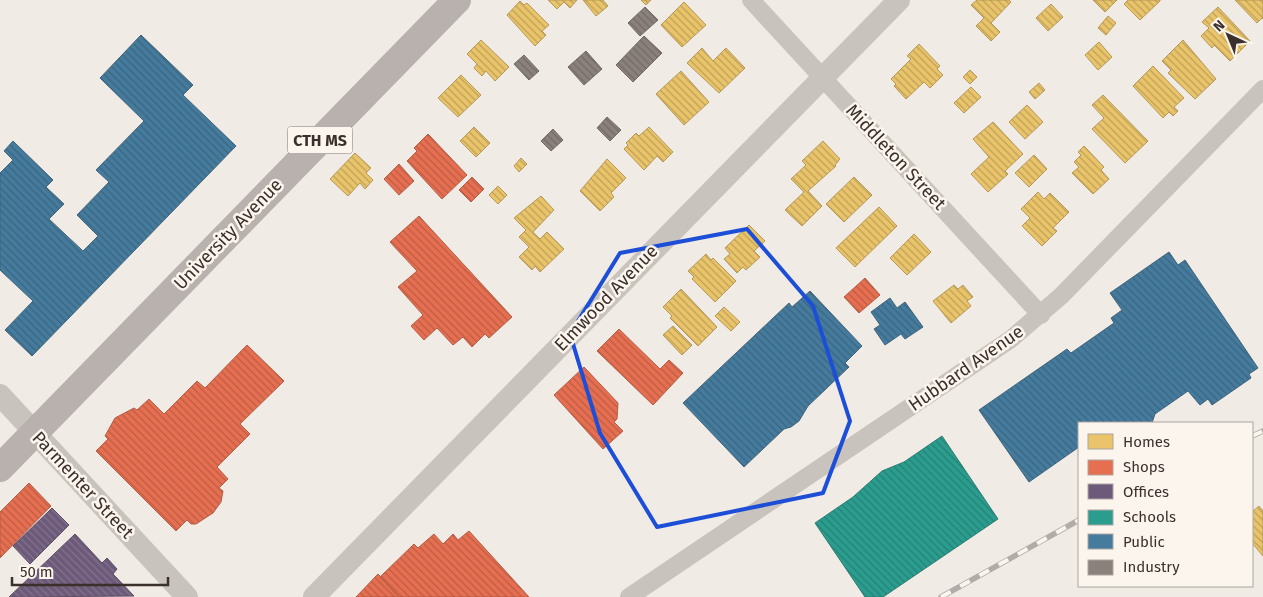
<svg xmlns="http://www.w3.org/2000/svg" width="1263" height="597" viewBox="0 0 1263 597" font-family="'Fira Sans',sans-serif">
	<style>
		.homes { fill: url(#homes-back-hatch); stroke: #b59857 }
		.shops { fill: url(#shops-back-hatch); stroke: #b35c46 }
		.offices { fill: url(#offices-back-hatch); stroke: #5e4d62 }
		.schools { fill: url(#schools-back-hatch); stroke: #2f7c71 }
		.public { fill: url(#public-back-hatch); stroke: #42647b }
		.industry { fill: url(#industry-back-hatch); stroke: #726964 }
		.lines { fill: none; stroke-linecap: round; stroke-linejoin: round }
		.minor { stroke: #c9c3be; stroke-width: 18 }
		.tertiary { stroke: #c9c3be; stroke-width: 22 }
		.primary { stroke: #b8b1ad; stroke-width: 28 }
		.rail-casing { stroke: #b1aca8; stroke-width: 5.5 }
		.rail { stroke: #fbf5ee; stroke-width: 4; stroke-dasharray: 11; stroke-linecap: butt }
		.marked { fill: none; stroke: #1d4ed8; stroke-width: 4; stroke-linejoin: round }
		.labels { text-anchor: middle; stroke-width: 5; stroke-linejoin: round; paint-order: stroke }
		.shield { fill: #fbf5ee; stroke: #756b66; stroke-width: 1 }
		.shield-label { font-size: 16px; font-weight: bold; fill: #3b302b }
		.street-label { font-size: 18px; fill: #3b302b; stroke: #fbf5ee }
	</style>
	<defs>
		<pattern id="homes-back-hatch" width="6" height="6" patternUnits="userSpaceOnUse" patternTransform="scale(1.25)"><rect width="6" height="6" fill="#e9c46a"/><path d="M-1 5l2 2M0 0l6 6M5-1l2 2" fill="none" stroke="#bea057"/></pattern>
		<pattern id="shops-back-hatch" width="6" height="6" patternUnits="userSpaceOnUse" patternTransform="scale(1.25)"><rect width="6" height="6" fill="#e76f51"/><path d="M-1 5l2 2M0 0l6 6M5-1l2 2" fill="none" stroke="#bc5c43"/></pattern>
		<pattern id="offices-back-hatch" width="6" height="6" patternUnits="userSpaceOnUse" patternTransform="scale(1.25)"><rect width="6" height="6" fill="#6d597a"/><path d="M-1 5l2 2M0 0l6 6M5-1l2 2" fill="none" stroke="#83738b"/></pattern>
		<pattern id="schools-back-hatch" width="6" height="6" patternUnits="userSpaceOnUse" patternTransform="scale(1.25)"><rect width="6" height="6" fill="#2a9d8f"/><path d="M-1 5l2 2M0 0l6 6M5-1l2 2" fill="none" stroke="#258075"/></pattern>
		<pattern id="public-back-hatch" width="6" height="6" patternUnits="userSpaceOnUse" patternTransform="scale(1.25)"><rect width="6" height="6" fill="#457b9d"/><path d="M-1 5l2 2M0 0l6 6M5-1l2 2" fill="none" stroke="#3b6580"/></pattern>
		<pattern id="industry-back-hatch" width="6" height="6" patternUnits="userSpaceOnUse" patternTransform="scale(1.25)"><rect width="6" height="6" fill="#8a817c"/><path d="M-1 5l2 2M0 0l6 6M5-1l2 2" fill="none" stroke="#726a66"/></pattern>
	</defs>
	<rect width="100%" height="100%" fill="#f0ebe5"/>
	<path class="homes" d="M548,0h29l-7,8 -6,-6 -7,7z
		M583,0h20l5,6 -12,10z
		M641,0h10l-5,5z
		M977,0h32l2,2 -20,21 9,9 -9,9 -15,-15 8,-8 -13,-13z
		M1093,0h24l-12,12z
		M1128,0h32v1l-20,19 -16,-16z
		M1235,0h28v19l-1,-1 -5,5z
		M520,1l4,4 3,-2 22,22 -7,6 4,4 -11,11 -28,-31z
		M684,2l22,23 -24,22 -21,-22z
		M1051,4l12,13 -15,14 -12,-13z
		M1218,7l32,34 -20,20 -16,-16 -2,3 -11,-12 8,-8 -7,-6z
		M1108,16l8,7 -10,12 -8,-7z
		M481,40l28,27 -14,14 -9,-10 -4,5 -8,-8 3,-4 -10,-10z
		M1183,40l33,39 -21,20 -27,-26 3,-3 -9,-9z
		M1099,42l13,15 -14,13 -13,-15z
		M919,44l21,22 -3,3 6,6 -13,13 -6,-6 -18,17 -12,-13 2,-2 -5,-5 20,-20 -4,-3z
		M702,48l11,13 13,-13 19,20 -26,25 -32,-30z
		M1153,66l31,32 -10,9 4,4 -5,5 -4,-4 -6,6 -30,-32z
		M970,70l7,7 -7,7 -7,-7z
		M681,71l28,31 -25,23 -28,-31z
		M461,75l20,20 -23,22 -20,-19z
		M1039,83l6,7 -10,9 -6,-7z
		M971,87l10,10 -17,16 -10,-10z
		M1103,95l45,46 -23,22 -33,-34 12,-11 -12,-13z
		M1027,105l16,17 -18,17 -16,-17z
		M993,122l30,32 -18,17 3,3 -20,18 -17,-18 18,-17 -16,-18z
		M474,127l16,16 -14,14 -16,-16z
		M649,127l24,25 -10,10 -6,-6 -13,14 -20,-21 4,-4 -2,-2 10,-10 3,3z
		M823,141l17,18 -5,6 1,1 -28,25 14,15 -20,20 -17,-16 19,-18 -13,-13 15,-14 -4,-4z
		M1084,146l20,21 -3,3 8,9 -16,15 -21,-21 7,-6 -5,-5 7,-7 -3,-3z
		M355,153l16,15 -5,5 7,7 -8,9 -5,-6 -12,13 -18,-17z
		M1034,155l13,14 -18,18 -14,-14z
		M521,158l6,6 -8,8 -5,-6z
		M607,159l19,19 -15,15 3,4 -14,14 -20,-20z
		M854,177l18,18 -28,27 -18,-18z
		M498,186l9,9 -9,9 -9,-9z
		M1038,192l6,7 6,-6 19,19 -16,16 4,3 -15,15 -20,-20 8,-8 -9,-9z
		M541,196l13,14 -21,22 7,7 7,-7 17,17 -24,23 -5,-6 -3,4 -13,-13 10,-10 -10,-10 7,-7 -12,-12z
		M879,207l18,19 -42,41 -19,-19z
		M749,225l16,16 -11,10 6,6 -14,13 -3,-3 -6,6 -13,-14 6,-5 -5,-6z
		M914,234l17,18 -24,23 -17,-17z
		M706,254l5,6 2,-2 23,23 -21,21 -23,-23 2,-2 -6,-6z
		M954,285l4,4 5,-4 10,12 -6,4 4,5 -20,17 -18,-22z
		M681,289l36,38 -19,19 -28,-28 2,-2 -9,-9z
		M724,307l16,15 -9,9 -16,-15z
		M673,326l19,19 -10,10 -19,-20z
		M1259,506l4,5v45l-11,-13v-31z"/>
	<path class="shops" d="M428,134l39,41 -25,24 -35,-38 10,-10 -3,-3z
		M399,164l15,17 -15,14 -15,-16z
		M472,177l12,12 -13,13 -12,-12z
		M419,216l93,101 -23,21 -4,-4 -13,13 -9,-10 -10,8 -16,-17 -13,12 -13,-14 12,-11 -25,-28 19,-16 -27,-29z
		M865,278l15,17 -21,18 -15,-16z
		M619,329l41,40 9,-9 14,13 -30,32 -56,-54z
		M247,345l37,36 -44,43 10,10 -33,33 11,12 -9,9 4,3 -2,11 -8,11 -17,11h-5l-4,-4 -11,11 -80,-80 12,-12 -3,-3 10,-18 19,-10 3,2 12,-11 15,15 33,-33 8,7z
		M584,367l34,36 -1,16 -3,3 9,9 -20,18 -49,-54z
		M29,483l22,23 -51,52v-46z
		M469,531l60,66h-130l-19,-20 34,-33 4,4 16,-14 9,10 10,-10 5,6z
		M378,574l21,23h-43z"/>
	<path class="offices" d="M52,508l17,17 -39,39 -17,-18z
		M75,534l27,29 5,-5 10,11 -4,5 21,22 -125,1z"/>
	<path class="schools" d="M942,436l56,83 -115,78h-18l-50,-74 38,-26 29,-26 22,-9z"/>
	<path class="public" d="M141,35l52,50 -10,10 53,51 -204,210 -27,-26 28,-29 -33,-31v-97l13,-13 -9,-9 9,-10 40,39 -7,7 18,17 -15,15 34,32 15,-15 -21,-21 32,-33 -13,-12 48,-49 -44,-43z
		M1169,252l9,13 7,-5 73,108 -9,6 2,4 -39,27 -4,-6 -8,6 -12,-14 -33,23 -3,9h-73v24l-50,35 -50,-72 88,-61 4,4 43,-30 -3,-5 11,-8 -12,-17z
		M810,291l52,55 -17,17 4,4 -41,39 -9,15 -8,6 -7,2 -40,38 -61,-64 106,-100 3,4z
		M890,298l7,10 8,-6 18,25 -18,12 -4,-5 -16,11 -11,-16 6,-4 -9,-13z"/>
	<path class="industry" d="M645,7l13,13 -18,16 -12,-13z
		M644,36l18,17 -29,29 -17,-17z
		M586,51l16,18 -18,16 -16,-18z
		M524,55l15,16 -10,9 -15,-16z
		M607,117l14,13 -11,11 -13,-13z
		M553,129l10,11 -12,11 -10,-10z"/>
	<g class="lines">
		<path class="minor" d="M751,0l290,315
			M629,597l382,-258 50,-43 202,-207"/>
		<path class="tertiary" d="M0,395l187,202
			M314,597l585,-597"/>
		<path class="primary" d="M0,468l457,-468"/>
		<defs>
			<path id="rail" d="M1252,436l11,-5
				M941,597l138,-77"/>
		</defs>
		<use href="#rail" class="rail-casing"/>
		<use href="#rail" class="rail"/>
	</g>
	<path class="marked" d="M747,229l66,77 37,115 -27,72 -166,34 -57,-94 -30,-99 50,-81z"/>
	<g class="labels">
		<rect class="shield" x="287.5" y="126.5" width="65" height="27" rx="4"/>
		<g class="shield-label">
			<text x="320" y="146">CTH MS</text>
		</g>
		<g class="street-label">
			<text transform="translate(896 157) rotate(47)" y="6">Middleton Street</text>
			<text transform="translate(228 234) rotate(-46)" y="6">University Avenue</text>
			<text transform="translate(606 298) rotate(-46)" y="6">Elmwood Avenue</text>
			<text transform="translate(966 368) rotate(-35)" y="6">Hubbard Avenue</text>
			<text transform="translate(83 485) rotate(47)" y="6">Parmenter Street</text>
		</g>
	</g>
	<rect x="1078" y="422" width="175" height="165" fill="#fbf5ee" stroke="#aea6a0"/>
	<rect x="1088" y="434" width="25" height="15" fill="#e9c46a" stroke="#aea6a0"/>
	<text x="1123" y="447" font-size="15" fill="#3b302b">Homes</text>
	<rect x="1088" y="460" width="25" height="15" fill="#e76f51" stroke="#aea6a0"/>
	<text x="1123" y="472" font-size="15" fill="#3b302b">Shops</text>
	<rect x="1088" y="484" width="25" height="15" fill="#6d597a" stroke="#aea6a0"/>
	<text x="1123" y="497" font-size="15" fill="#3b302b">Offices</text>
	<rect x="1088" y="510" width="25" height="15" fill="#2a9d8f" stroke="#aea6a0"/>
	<text x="1123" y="522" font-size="15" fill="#3b302b">Schools</text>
	<rect x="1088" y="534" width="25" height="15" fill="#457b9d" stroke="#aea6a0"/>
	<text x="1123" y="547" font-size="15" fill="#3b302b">Public</text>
	<rect x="1088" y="560" width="25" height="15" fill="#8a817c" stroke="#aea6a0"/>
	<text x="1123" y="572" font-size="15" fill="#3b302b">Industry</text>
	<g transform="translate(1228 35) rotate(316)" stroke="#fbf5ee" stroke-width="4" paint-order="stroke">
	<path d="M0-4L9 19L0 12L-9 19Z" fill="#3b302b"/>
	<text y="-8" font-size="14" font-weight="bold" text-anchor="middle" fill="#3b302b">N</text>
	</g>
	<path d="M12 577v8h156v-8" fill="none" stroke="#3b302b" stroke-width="2.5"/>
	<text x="20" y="577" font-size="15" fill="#3b302b" stroke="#fbf5ee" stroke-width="4" paint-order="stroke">50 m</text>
</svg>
